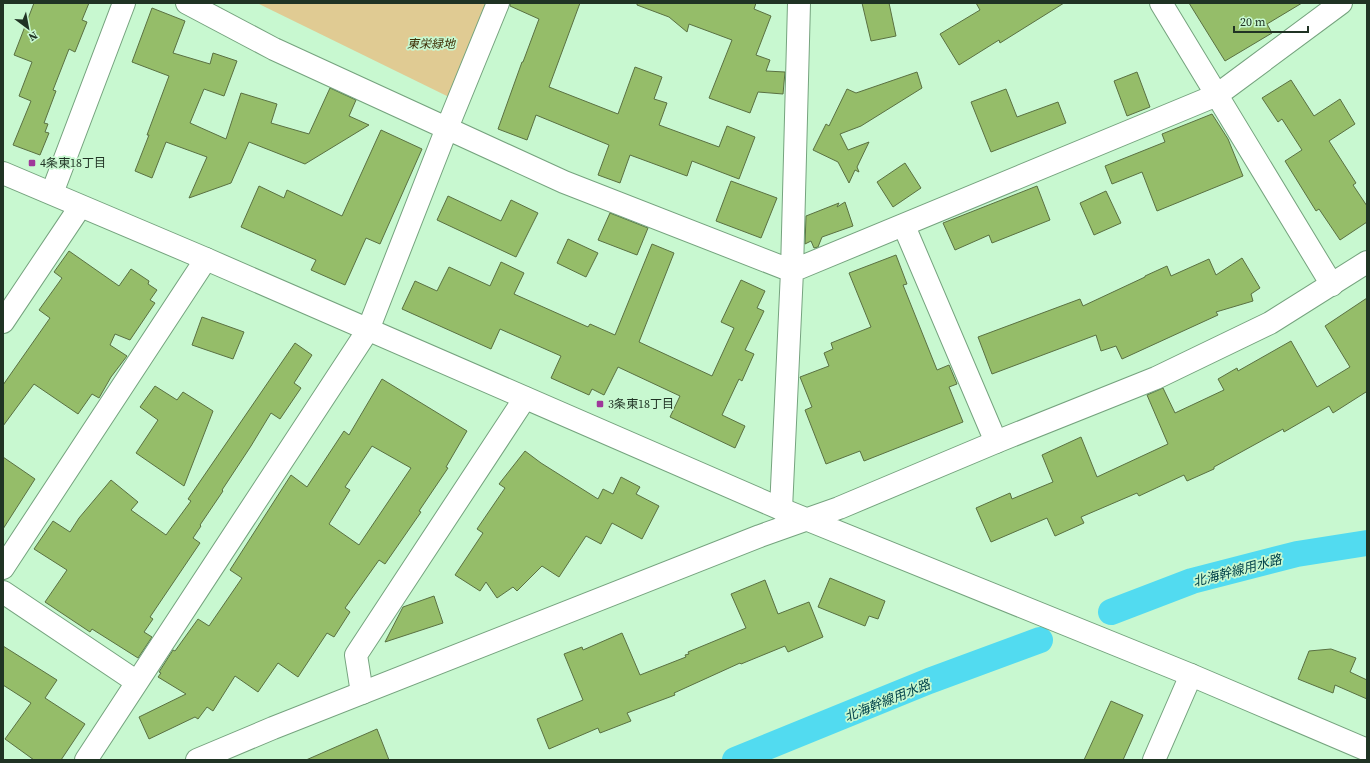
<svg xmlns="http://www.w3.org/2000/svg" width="1370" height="763" viewBox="0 0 1370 763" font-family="'Source Serif 4','Noto Sans JP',serif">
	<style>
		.green { fill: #e0cb93 }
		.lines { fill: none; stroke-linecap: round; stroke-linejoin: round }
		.canal { stroke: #52dbf0; stroke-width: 26 }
		.building { fill: #95bd69; stroke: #5a7142; fill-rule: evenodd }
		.street-casing { stroke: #75a37e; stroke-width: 24 }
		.secondary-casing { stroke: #75a37e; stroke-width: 24 }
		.street { stroke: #fff; stroke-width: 22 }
		.secondary { stroke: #fff; stroke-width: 22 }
		.poi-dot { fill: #9f379a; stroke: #c8f8d0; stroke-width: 1.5 }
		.labels { text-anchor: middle; stroke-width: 3.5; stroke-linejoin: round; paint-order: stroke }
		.park-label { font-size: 12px; font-style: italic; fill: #403208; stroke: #c8f8d0 }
		.poi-label { font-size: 12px; fill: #203324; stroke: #c8f8d0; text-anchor: start }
		.water-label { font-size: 13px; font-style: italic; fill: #00414a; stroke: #c8f8d0 }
	</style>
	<rect width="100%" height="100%" fill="#c8f8d0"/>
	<path class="green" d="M257,3h237l-43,95z"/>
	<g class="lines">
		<path class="canal" d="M1111,612l81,-31 105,-27 70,-11
			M735,760l194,-79 111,-41"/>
	</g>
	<path class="building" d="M34,3h55l-7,17 5,2 -12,30 -6,-3 -16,41 3,1 -12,32 4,1 -3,8 4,1 -9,22 -27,-10 18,-44 -12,-5 13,-34 -18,-7z
		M510,3h70l-31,84 69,27 17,-47 27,10 -8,22 13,4 -8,22 60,22 8,-21 28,11 -16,42 -47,-18 -5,15 -57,-21 -10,28 -22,-8 11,-30 -73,-30 -9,25 -29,-11 24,-67h1l16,-43 -29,-13z
		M637,3h119l-2,6 17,7 -15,39 14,5 -4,11 19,1 -2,22 -25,-2 -8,21 -41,-15 23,-58 -43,-16 -2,8 -18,-15 -32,-12z
		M862,3h27l7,33 -25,5z
		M976,3h88l-64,40 -1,-3 -40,25 -19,-31 40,-24z
		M1189,3h113l-35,21 5,9 -47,28z
		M152,8l33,13 -12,32 37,11 3,-11 24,8 -13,35 -20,-7 -14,34 36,16 15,-46 36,11 -6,19 38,11 21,-46 26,12 -7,16 20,9 -64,39 -56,-22 -18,41 -42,15 18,-41 -41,-15 -14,36 -17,-7 14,-36h-2l22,-59 -37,-14z
		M917,72l5,16 -61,38 -21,8 8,16 21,-8 -12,25 2,5 -4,-2 -6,13 -11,-21 -25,-12 13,-26 3,2 18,-37 9,4z
		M1137,72l13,35 -23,9 -13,-35z
		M1291,80l23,36 26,-17 15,25 -26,17 27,42 -3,2 14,21v16l-27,18 -21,-31 -3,2 -31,-50 17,-11 -20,-31 -4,3 -16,-24z
		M1006,89l11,28 41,-15 8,21 -75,29 -20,-50z
		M1212,114l16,25 15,37 -86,35 -15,-39 -30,12 -7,-18 60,-24 -3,-8z
		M381,130l41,19 -42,95 -14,-6 -21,47 -34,-15 5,-10 -75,-33 18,-41 25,12 3,-8 55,26z
		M905,163l16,25 -28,19 -16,-25z
		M731,181l46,17 -16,40 -45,-17z
		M1037,186l13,34 -58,23 -3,-8 -34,15 -12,-27z
		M1106,191l15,32 -27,12 -14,-32z
		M448,196l53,25 10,-21 27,13 -22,44 -79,-37z
		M845,202l8,24 -31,11 -4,10 -4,1 -3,-7 -6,3 1,-28 33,-13 -2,4z
		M610,213l38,15 -11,27 -39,-15z
		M568,239l30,14 -12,24 -29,-14z
		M652,244l22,9 -35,89 73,34 22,-48 -13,-6 20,-42 24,11 -8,17 7,3 -19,39 9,4 -12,27 -3,-2 -17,36 23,11 -10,22 -65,-31 10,-21 -62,-29 -14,28 -12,-6 -3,6 -38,-17 10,-22 -61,-27 -9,20 -89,-40 13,-28 22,10 12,-24 41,19 11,-24 23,11 -10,21 74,33 2,-3 25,11z
		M69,251l50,35 12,-17 18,12 -1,3 9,6 -7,10 5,3 -25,37 -15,-6 -5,11 17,11 -16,21 -12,21 -7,-4 -14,20 -44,-30 -31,42v-41l47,-67 -11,-8 23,-32 -8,-6z
		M896,255l11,29 -4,1 34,85 12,-5 8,19 -8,3 14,35 -99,39 -4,-10 -34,13 -21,-54 7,-3 -12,-30 29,-11 -5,-13 9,-4 -2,-6 40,-16 -22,-54z
		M1242,258l18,30 -9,6 2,7 -37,11 2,3 -96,44 -6,-13 -15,5 -5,-16 -104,39 -14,-37 102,-38 3,7 62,-29v-1l22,-10 4,10 38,-17 7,16z
		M1367,298v95l-1,-1 -33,21 -4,-7 -45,26 -1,-3 -69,38v2l-27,12 -3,-6 -45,21 -2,-3 -56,24 3,6 -29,13 -8,-18 -56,24 -15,-34 34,-15 2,6 41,-17 -11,-27 39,-18 16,40 71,-33 -21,-49 16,-7 12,25 49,-23 -6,-11 19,-11 1,3 53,-30 26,46 33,-20 -25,-41z
		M202,317l42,15 -11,27 -41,-14z
		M295,343l17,12 -18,28 7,5 -21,31 -9,-6 -20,33 -29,44 1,1 -23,34 1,1 -8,12 7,5 -50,74 3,2 -9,13 8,5 -14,21 -46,-29 -2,3 -45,-30 22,-32 -33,-21 19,-28 17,11 9,-14 32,-38 27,22 -7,8 35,25 25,-34 -3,-2z
		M382,379l85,52 -21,36 2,1 -29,43 2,1 -36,52 -6,-4 -34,48 5,4 -16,25 -7,-4 -29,44 -20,-14 -20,29 -23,-16 -22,35 -6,-4 -9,12 -3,-2 -46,22 -10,-22 47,-23 -28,-17 3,-4 -2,-1 14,-22 2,1 23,-32 11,7 33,-48 -12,-8 61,-95 16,12 37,-56 5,4zM372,446l39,22 -52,77 -30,-21 21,-34 -5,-3z
		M155,386l22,14 6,-8 30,19 -29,75 -48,-33 22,-33 -18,-13z
		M525,451l16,12 57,36 5,-10 10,5 8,-17 19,10 -4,7 23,12 -17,33 -30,-16 -11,21 -15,-8 -27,41 -17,-11 -25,25 -4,-4 -16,11 -11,-16 -6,9 -25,-16 28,-42 -6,-4 28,-41 -6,-4z
		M3,457l32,22 -32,50z
		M830,578l55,23 -7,18 -9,-3 -4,10 -47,-19z
		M765,580l13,34 31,-12 14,35 -35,15 -3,-6 -44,18 -1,-1 -66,30 1,2 -48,18 4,8 -31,12 -2,-5 -49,21 -12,-30 46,-19 -19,-46 18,-7 1,3 39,-17 18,42 46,-18 -1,-2 4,-1 -1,-2 58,-24 -15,-34z
		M434,596l9,27 -58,19 18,-35z
		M3,646l54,34 -12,18 40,26 -24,36h-27l-29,-21 26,-36 -28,-18z
		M1331,649l25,9 -6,14 17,8v19l-32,-14 -2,8 -35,-14 11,-28z
		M1111,701l32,14 -20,45h-39z
		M377,729l12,31h-83z"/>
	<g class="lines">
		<defs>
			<path id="street" d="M187,3l87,46 290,133 228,89 425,-176 124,-92
				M1161,3l171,282
				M52,193l72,-190
				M904,226l92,216
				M3,322l77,-115
				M781,509l11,-238 7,-268
				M3,568l203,-309
				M3,592l134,90
				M362,693l-6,-38 169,-257
				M86,760l282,-430 79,-202 51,-125
				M1154,760l37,-85"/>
			<path id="secondary" d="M3,173l203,86 575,250 410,166 176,75
				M197,760l76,-32 487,-192 79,-28 157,-66 160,-64 114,-55 97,-61"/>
		</defs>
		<use href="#street" class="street-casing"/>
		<use href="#secondary" class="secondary-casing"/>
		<use href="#street" class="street"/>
		<use href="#secondary" class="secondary"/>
	</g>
	<g class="poi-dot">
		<rect x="28" y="159" width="8" height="8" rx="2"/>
		<rect x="596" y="400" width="8" height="8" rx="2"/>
	</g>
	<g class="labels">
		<g class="park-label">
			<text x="431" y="48">東栄緑地</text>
		</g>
		<g class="poi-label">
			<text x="40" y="167">4条東18丁目</text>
			<text x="608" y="408">3条東18丁目</text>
		</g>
		<g class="water-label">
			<text transform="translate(1237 570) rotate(-15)" y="5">北海幹線用水路</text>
			<text transform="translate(887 700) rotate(-22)" y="5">北海幹線用水路</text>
		</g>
	</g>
	<rect width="1370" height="763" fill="none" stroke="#203324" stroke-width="8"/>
	<g transform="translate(28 28) rotate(148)" stroke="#c8f8d0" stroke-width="3" paint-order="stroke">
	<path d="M0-3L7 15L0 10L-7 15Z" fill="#203324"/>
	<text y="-6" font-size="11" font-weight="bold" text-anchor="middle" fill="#203324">N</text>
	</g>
	<path d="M1234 26v6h74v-6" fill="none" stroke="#203324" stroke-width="2"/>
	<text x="1240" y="26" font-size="12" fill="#203324" stroke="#c8f8d0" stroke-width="3" paint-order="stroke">20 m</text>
</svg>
